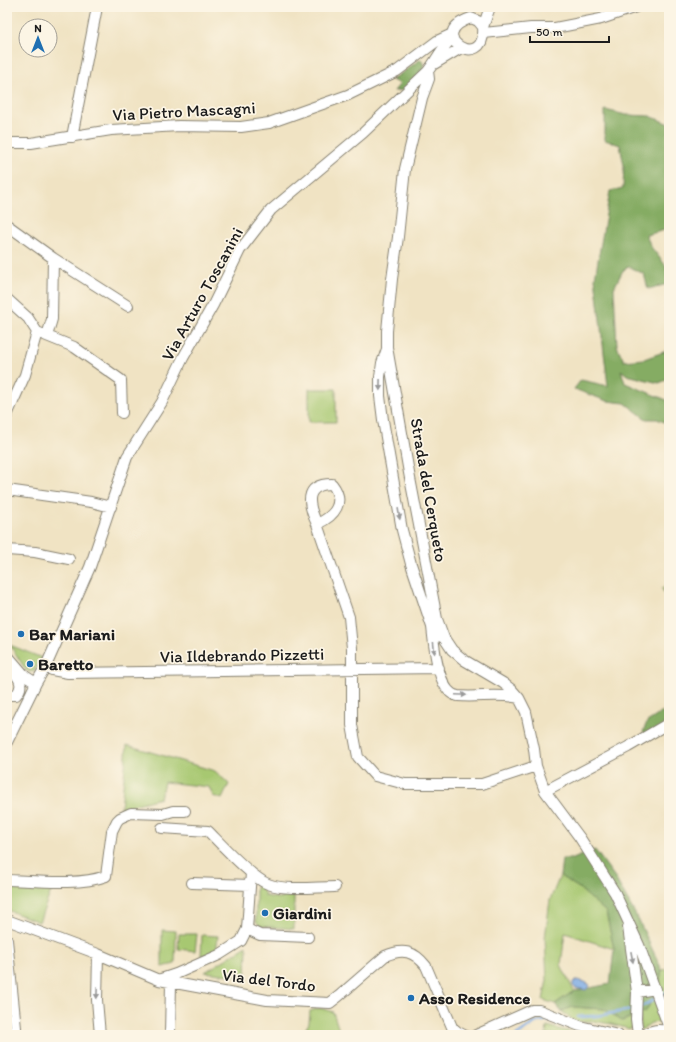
<svg xmlns="http://www.w3.org/2000/svg" width="676" height="1042" viewBox="0 0 676 1042" font-family="Itim,sans-serif">
	<style>
		.green { fill: #a7c871; stroke: #627246 }
		.forest { fill: #85ac63; stroke: #506440 }
		.water { fill: #7baae5; stroke: #4c6380 }
		.lines { fill: none; stroke-linecap: round; stroke-linejoin: round }
		.stream { stroke: #7baae5; stroke-width: 3 }
		.minor-casing { stroke: #868070; stroke-width: 12 }
		.minor { stroke: #fff; stroke-width: 10 }
		.oneway { fill: #999 }
		.poi-dot { fill: #1f6fb2; stroke: #fcf5e5; stroke-width: 1.5 }
		.labels { text-anchor: middle; stroke-width: 3.5; stroke-linejoin: round; paint-order: stroke }
		.street-label { font-size: 17px; fill: #1c1c1c; stroke: #fcf5e5 }
		.poi-label { font-size: 17px; font-weight: bold; fill: #1c1c1c; stroke: #fcf5e5; text-anchor: start }
	</style>
	<rect width="100%" height="100%" fill="#fcf5e5"/>
	<filter id="ink" filterUnits="userSpaceOnUse"><feTurbulence type="fractalNoise" baseFrequency=".025" numOctaves="2"/><feDisplacementMap in="SourceGraphic" scale="8" xChannelSelector="R" yChannelSelector="G"/><feConvolveMatrix kernelMatrix="1 2 1 2 8 2 1 2 1" color-interpolation-filters="sRGB"/></filter>
	<filter id="wash" filterUnits="userSpaceOnUse"><feTurbulence type="fractalNoise" baseFrequency=".012" numOctaves="4" result="noise"/><feDisplacementMap in="SourceGraphic" scale="16" xChannelSelector="R" yChannelSelector="G"/><feGaussianBlur stdDeviation="0.9" result="paint"/><feColorMatrix in="noise" values="0 0 0 0 0 0 0 0 0 0 0 0 0 0 0 0 0 1.4 0 .05"/><feComposite in="paint" operator="in"/></filter>
	<g filter="url(#wash)">
		<rect width="100%" height="100%" fill="#f0e3c3"/>
		<path class="green" d="M309,389h27v33h-27z
			M669,585v22l-7,-19z
			M10,645l32,13 -8,13 -4,1 -4,-2z
			M127,745l88,26 14,13 -7,15 -9,-3 -4,-9 -45,-5 -4,16 -39,10z
			M560,876l19,12 27,24 8,37 -49,-16 -4,32 13,26 -19,13 -12,-4 4,-20 -2,-42 5,-38z
			M7,882l46,4 -14,36 -32,-12z
			M256,887h6l3,9 17,3 2,-6 10,-1v37l-34,-3 -4,-5z
			M162,930l14,1 -1,33 -13,3z
			M179,934h18l-2,17 -17,-2z
			M202,935l16,1 -2,15 -15,5z
			M247,946l-1,31 -41,-5z
			M669,969v30l-2,1 -9,-11 4,-19z
			M654,996l10,25 -13,2 -10,7 -1,-17 6,-2z
			M573,1007l31,2 18,12 11,-4 1,10 -5,2 -18,-5 -19,-3 -16,1 -15,-11z
			M320,1008l13,4 6,18 4,5h-41l7,-12 1,-12z
			M547,1026l36,9h-37z"/>
		<path class="forest" d="M421,59l4,9 -21,22 -10,1 6,-7 -8,-4z
			M605,110l21,5 24,1 19,8v105l-23,6 5,12 15,19 2,18 -20,5 -4,-15 -16,-8 -6,6 -8,16 3,58 7,15 20,-2 25,-9v29l-10,4 -32,-8 -6,-5 4,13 44,18v23l-12,-5h-11l-21,-16 -18,-2 -33,-12 7,-9 27,6 -13,-108 15,-87 13,-3 1,-22 -4,-21 -15,-5z
			M669,708v20l-17,10 -9,-6 4,-10z
			M595,850l19,26 24,43 24,51 -4,19 -12,22 -24,10 -18,-12 -31,-2 -12,4 -6,-7 19,-13 36,-7 4,-35 -8,-37 -27,-24 -19,-12 2,-17h11z"/>
		<path class="water" d="M577,980l8,2 5,3 -4,5 -11,-2 -2,-2v-4z"/>
		<g class="lines">
			<path class="stream" d="M664,994l5,-4
				M642,1006l12,-6
				M578,1017l18,-1 34,-6
				M517,1035l19,-13 17,-3"/>
		</g>
	</g>
	<g filter="url(#ink)">
		<g class="lines">
			<defs>
				<path id="minor" d="M471,18l7,3 5,6c4,47 -62,8 -12,-9z
					M483,27l7,-20
					M484,33l47,-5h24l46,-9 35,-12
					M434,64l27,-16
					M428,71l1,8 -7,19 -17,71 -7,68 -6,42 -5,52v16l22,126 28,146 7,19 8,12 12,10 39,23 9,7 7,8 7,14 8,37 2,17 9,25 35,47 35,55 24,52 30,83
					M72,137l25,-130
					M7,143h24l80,-13 68,-4 62,1 28,-4 79,-28 49,-24 40,-30 13,-6
					M7,225l46,33 75,48
					M7,299l21,19 9,14 37,15 47,33 1,33
					M47,336l5,-17 1,-61
					M387,349l-5,14 -2,14v19l3,24 19,110 9,34 21,63 4,6 6,4
					M7,415l18,-40 12,-43
					M7,490l84,12 20,5
					M317,524c18,-8 29,-22 15,-40 -29,0 -24,21 -15,40l32,93 3,31v77l6,32 17,19 30,8h77l54,-18
					M7,550l28,2 34,7
					M432,627c2,17 5,66 26,69 20,2 41,-3 61,2
					M7,655l18,21 11,7
					M7,665c8,9 20,18 9,30h-9
					M46,666l6,4 16,3 371,-5
					M7,742l29,-59 10,-17 44,-99 37,-110 35,-55 21,-44 30,-53 27,-55 31,-40 92,-77 65,-62c9,-11 13,-24 25,-33
					M545,791l83,-44 41,-24
					M162,828l46,3c13,13 44,47 60,53 19,7 47,3 67,3
					M7,880c29,1 72,6 99,-4l6,-45 5,-10 3,-3 11,-5 32,1 10,-3h12
					M192,883l58,2
					M7,920l91,34 61,26 108,20 63,3 9,-7 46,-40c18,-8 29,-5 41,10l26,61 6,5 6,3
					M628,927l9,65 -1,27 2,16
					M247,929l13,6 48,2
					M7,940l9,88
					M98,954l-1,46 3,35
					M161,979l15,-5 43,-19 22,-14 6,-12 4,-56
					M637,992l19,-3
					M170,1035l1,-53
					M476,1035l56,-25h7l41,16 38,9
					M643,1035c9,-5 16,-7 26,-3"/>
			</defs>
			<use href="#minor" class="minor-casing"/>
			<use href="#minor" class="minor"/>
		</g>
		<defs><path id="oneway-solid" d="M-6-.8H1V-3.2L6.5 0L1 3.2V.8H-6Z"/></defs>
		<g class="oneway">
			<use href="#oneway-solid" transform="translate(380 385) rotate(91)"/>
			<use href="#oneway-solid" transform="translate(399 514) rotate(81)"/>
			<use href="#oneway-solid" transform="translate(434 648) rotate(84)"/>
			<use href="#oneway-solid" transform="translate(461 695) rotate(3)"/>
			<use href="#oneway-solid" transform="translate(632 957) rotate(79)"/>
			<use href="#oneway-solid" transform="translate(97 993) rotate(92)"/>
		</g>
	</g>
	<g class="poi-dot">
		<circle cx="21" cy="634" r="4"/>
		<circle cx="30" cy="664" r="4"/>
		<circle cx="265" cy="913" r="4"/>
		<circle cx="411" cy="998" r="4"/>
	</g>
	<g class="labels">
		<g class="street-label">
			<text transform="translate(184 111) rotate(-3)" y="6">Via Pietro Mascagni</text>
			<text transform="translate(202 294) rotate(-61)" y="6">Via Arturo Toscanini</text>
			<text transform="translate(429 490) rotate(80)" y="6">Strada del Cerqueto</text>
			<text transform="translate(242 655) rotate(-1)" y="6">Via Ildebrando Pizzetti</text>
			<text transform="translate(269 980) rotate(7)" y="6">Via del Tordo</text>
		</g>
		<g class="poi-label">
			<text x="29" y="640">Bar Mariani</text>
			<text x="38" y="670">Baretto</text>
			<text x="273" y="919">Giardini</text>
			<text x="419" y="1004">Asso Residence</text>
		</g>
	</g>
	<rect width="676" height="1042" fill="none" stroke="#fcf5e5" stroke-width="24"/>
	<g transform="translate(38 38)"><circle r="19" fill="#fcf5e5" stroke="#a29e95"/>
	<path d="M0-3L7 15L0 10L-7 15Z" fill="#1f6fb2"/>
	<text y="-6" font-size="11" font-weight="bold" text-anchor="middle" fill="#1c1c1c">N</text>
	</g>
	<path d="M530 36v6h79v-6" fill="none" stroke="#1c1c1c" stroke-width="2"/>
	<text x="536" y="36" font-size="12" fill="#1c1c1c" stroke="#fcf5e5" stroke-width="3" paint-order="stroke">50 m</text>
</svg>
